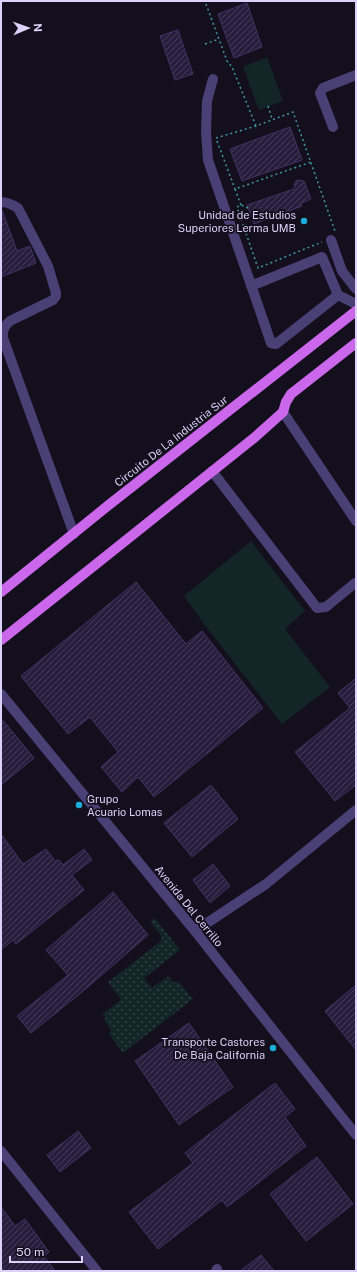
<svg xmlns="http://www.w3.org/2000/svg" width="357" height="1272" viewBox="0 0 357 1272" font-family="'Public Sans',sans-serif">
	<style>
		.park { fill: url(#park-dots) }
		.pitch { fill: #132527 }
		.building { fill: url(#building-hatch); stroke: #433265 }
		.lines { fill: none; stroke-linecap: round; stroke-linejoin: round }
		.path { stroke: #3d9aa1; stroke-width: 1.5; stroke-dasharray: 2 3; stroke-linecap: butt }
		.minor { stroke: #494076; stroke-width: 10 }
		.major { stroke: #cb67eb; stroke-width: 10 }
		.poi-dot { fill: #1dadd9; stroke: #130f1d; stroke-width: 1.5 }
		.labels { text-anchor: middle; stroke-width: 3.5; stroke-linejoin: round; paint-order: stroke }
		.poi-label { font-size: 11px; fill: #dbd1f9; stroke: #130f1d; text-anchor: end }
		.street-label { font-size: 11px; fill: #dbd1f9; stroke: #130f1d }
	</style>
	<defs>
		<pattern id="park-dots" width="8" height="8" patternUnits="userSpaceOnUse"><rect width="8" height="8" fill="#132527"/><path d="M2 2h.1M6 6h.1" fill="none" stroke="#354447" stroke-width="1.8" stroke-linecap="round"/></pattern>
		<pattern id="building-hatch" width="6" height="6" patternUnits="userSpaceOnUse"><rect width="6" height="6" fill="#281d3c"/><path d="M-1 1l2-2M0 6l6-6M5 7l2-2" fill="none" stroke="#473d59"/></pattern>
	</defs>
	<rect width="100%" height="100%" fill="#130f1d"/>
	<path class="park" d="M155,918l25,32 -36,28 8,10 16,-12 5,6h6l14,17 -70,54 -14,-19 2,-4 -7,-10 2,-3 -4,-3 19,-14 -13,-18 52,-40 2,-5 -12,-15z"/>
	<path class="pitch" d="M267,57l16,44 -24,9 -16,-43z
		M251,541l54,70 -20,18 45,58 -48,37 -75,-96 -23,-32z"/>
	<path class="building" d="M247,3l15,44 -28,11 -16,-44z
		M178,30l15,44 -18,6 -15,-44z
		M290,127l12,33 -60,21 -12,-32z
		M297,180l7,1 7,18 -10,4 1,3 -48,18 -7,-19 47,-16 1,-7z
		M2,210l15,41 13,-5 6,17 -35,14z
		M136,582l50,62 16,-13 61,77 -109,89 -16,-20 -16,15 -21,-25 17,-15 -28,-35 -22,17 -47,-58z
		M356,678v107l-21,16 -40,-49 55,-44 -12,-15z
		M1,718l33,40 -33,27z
		M211,785l27,34 -46,38 -28,-34z
		M1,834l22,30 23,-15 9,12 4,-1 4,5 21,-16 8,11 -20,15 12,15 -68,54 -3,-4 -12,10z
		M213,864l17,22 -20,17 -17,-23z
		M113,892l35,43 -66,57 -51,41 -14,-17 51,-41 -22,-25z
		M356,985v65l-31,-39z
		M189,1023l44,64 -54,38 -44,-64z
		M275,1083l20,26 -10,8 21,29 -79,61 -5,-7 -64,49 -29,-37 64,-49 -8,-10z
		M78,1131l13,17 -31,24 -13,-17z
		M317,1157l36,47 -47,37 -36,-47z
		M1,1207l14,19 10,-7 24,33 -5,4 11,15h-54z
		M261,1255l13,16h-34z"/>
	<g class="lines">
		<path class="path" d="M206,4l21,57 5,6 24,59
			M205,44l14,-5
			M268,106l4,13
			M216,138l40,-12 37,-14 42,119
			M217,141l18,48
			M241,205l-6,-16 76,-27
			M248,208l-7,-3 -4,2 21,61 64,-26"/>
		<path class="minor" d="M213,79l-6,22 -1,31 2,28 63,183 5,1 62,-49
			M333,127l-13,-34 3,-5 33,-13
			M1,202c6,0 12,3 17,6l30,58 8,27v3l-3,4 -43,21c-6,5 -8,10 -7,17l71,196
			M331,240l11,31 14,18
			M251,286l71,-29 16,38 18,9
			M283,412l73,109
			M212,471l105,137 9,-1 29,-24
			M1,694l194,237 161,204
			M195,931l71,-47 90,-74
			M1,1151l96,120
			M216,1271l1,-2"/>
		<path class="major" d="M1,592l109,-88 246,-193
			M1,640l253,-202 29,-26 3,-10 5,-8 65,-51"/>
	</g>
	<g class="poi-dot">
		<circle cx="304" cy="221" r="4"/>
		<circle cx="79" cy="805" r="4"/>
		<circle cx="273" cy="1048" r="4"/>
	</g>
	<g class="labels">
		<g class="poi-label">
			<text x="296" y="219">Unidad de Estudios<tspan x="296" dy="13">Superiores Lerma UMB</tspan></text>
			<text x="87" y="803" text-anchor="start">Grupo<tspan x="87" dy="13">Acuario Lomas</tspan></text>
			<text x="265" y="1046">Transporte Castores<tspan x="265" dy="13">De Baja California</tspan></text>
		</g>
		<g class="street-label">
			<text transform="translate(171 441) rotate(-38)" y="4">Circuito De La Industria Sur</text>
			<text transform="translate(189 906) rotate(51)" y="4">Avenida Del Cerrillo</text>
		</g>
	</g>
	<rect width="357" height="1272" fill="none" stroke="#dbd1f9" stroke-width="4"/>
	<g transform="translate(28 28) rotate(88)" stroke="#130f1d" stroke-width="3" paint-order="stroke">
	<path d="M0-3L7 15L0 10L-7 15Z" fill="#dbd1f9"/>
	<text y="-6" font-size="11" font-weight="bold" text-anchor="middle" fill="#dbd1f9">N</text>
	</g>
	<path d="M10 1256v6h72v-6" fill="none" stroke="#dbd1f9" stroke-width="2"/>
	<text x="16" y="1256" font-size="12" fill="#dbd1f9" stroke="#130f1d" stroke-width="3" paint-order="stroke">50 m</text>
</svg>
